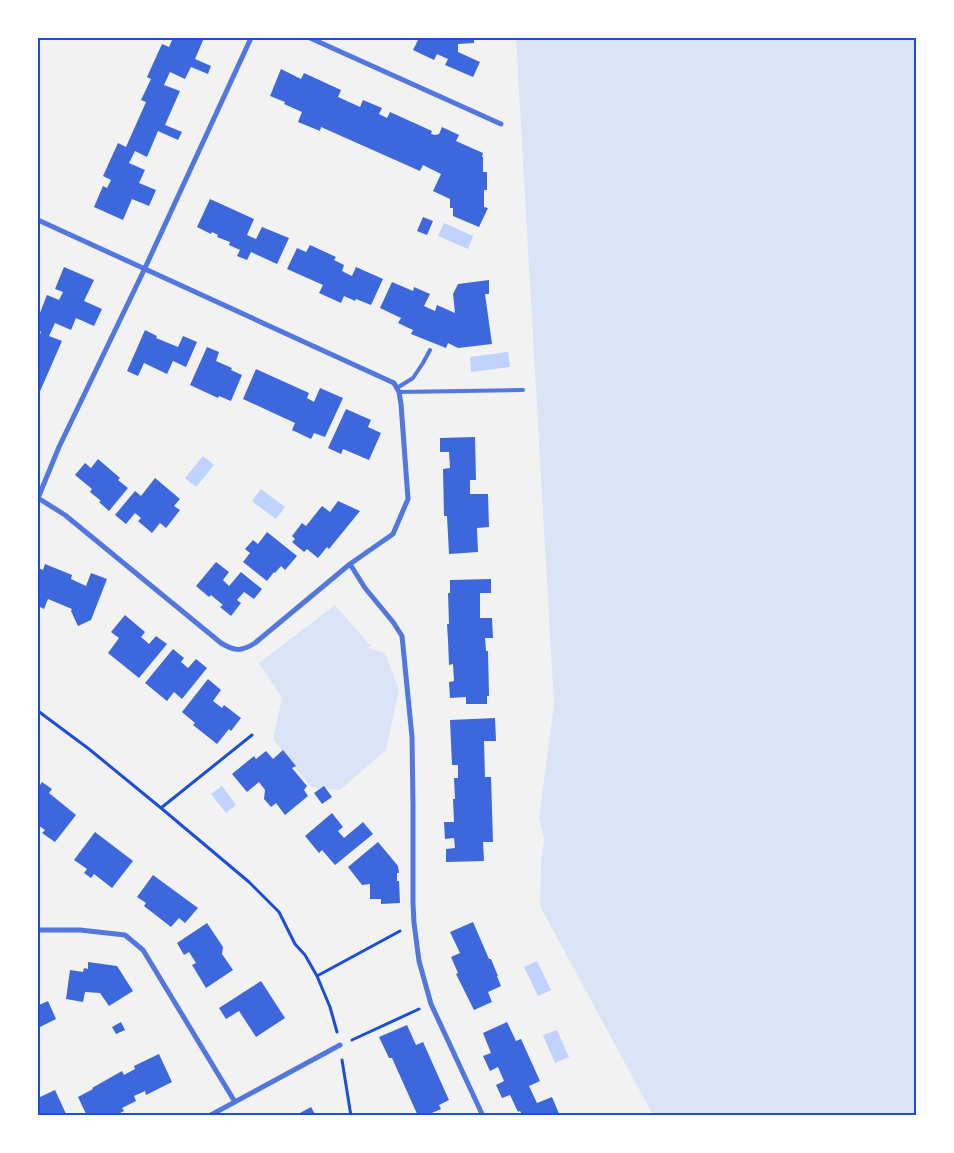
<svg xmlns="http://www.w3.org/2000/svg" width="954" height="1153" viewBox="0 0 954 1153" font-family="'IBM Plex Sans',sans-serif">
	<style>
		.green { fill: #dbe4f7 }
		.water { fill: #bfd3fe }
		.building { fill: #3d67dc }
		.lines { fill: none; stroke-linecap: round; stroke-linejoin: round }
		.path { stroke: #1d4ed8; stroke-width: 3 }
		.service { stroke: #5277de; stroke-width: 4 }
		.minor { stroke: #5277de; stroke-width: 5 }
		.neatline { fill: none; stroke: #1d4ed8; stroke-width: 2 }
	</style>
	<rect width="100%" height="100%" fill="#f2f2f2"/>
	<path class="green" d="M516,38h400v1077h-263l-113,-209 1,-43 3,-24 -5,-21 15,-113z
		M335,605l36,41 -3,2 17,5 14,37 -13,60 -46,40 -29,-3 -38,-48 9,-41 -23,-35z"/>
	<path class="water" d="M444,223l29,13 -5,13 -30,-13z
		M508,352l2,15 -39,5 -1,-15z
		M203,456l11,9 -18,22 -11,-9z
		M261,489l24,18 -9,12 -24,-18z
		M222,786l14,19 -10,8 -15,-19z
		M537,961l14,29 -13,6 -14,-29z
		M557,1030l12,27 -14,6 -12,-28z"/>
	<path class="building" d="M173,38h31l-9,21 16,7 -3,8 -17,-7 -6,12 -15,-7 -6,13 16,6 -15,34 17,7 -4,8 -20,-9 -11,26 -12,-6 -6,12 16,7 -6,13 17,7 -7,16 -17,-7 -9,21 -29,-13 9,-21 4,2 4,-8 -8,-4 15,-33 8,4 20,-45 -5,-2 10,-21 -4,-2 15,-33 7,3z
		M419,38h55v5l-16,1v8l22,10 -7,15 -28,-12 3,-6 -11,-5 -3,6 -21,-10z
		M281,69l20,10 3,-6 37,17 -3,7 22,10 3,-7 19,8 -3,6 8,4 3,-6 42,19 -1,3 4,1 4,-1 3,-7 17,8 -3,6 27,12 -1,4h1v15h4v18h-3v17l4,1 -9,19 -26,-11v-8h-3v-9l-17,-8 8,-17 -18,-9 -3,6 -99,-44 -1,4 -22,-9 4,-10 -18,-8 1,-2 -15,-6z
		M210,199l44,20 -7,16 9,4 6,-12 27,11 -12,26 -26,-12 -4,8 -10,-4 3,-6 -11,-5 1,-3 -13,-5 1,-2 -6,-3 -1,2 -14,-7z
		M423,217l10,4 -6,14 -10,-4z
		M310,245l26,12 -2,3 10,5 -2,6 10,5 4,-9 27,12 -12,26 -15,-6 -1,2 -11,-5 -3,7 -22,-10 4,-8 -36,-16 10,-21 9,4z
		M64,267l30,13 -10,21 18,8 -8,17 -18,-8 -5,12 -16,-7 -6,13 13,5 -24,55v-57l3,-7 -3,-2v-12l9,-23 12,5 4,-8 -8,-3z
		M489,280v14h-4l7,50 -34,4 -10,-5 -2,5 -35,-14 2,-4 -15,-7 3,-5 -21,-10 12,-26 21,9 1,-4 16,7 -6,12 11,5 2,-6 18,8 -2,-19 5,-10z
		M145,330l12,6 -1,2 22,9 5,-11 14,6 -11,25 -13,-6 -6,13 -23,-11 -6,13 -11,-5z
		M207,347l12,5 -3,9 16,7 -1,2 11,5 -11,26 -12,-5 -1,2 -28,-13z
		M256,369l53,24 -2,5 7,4 6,-14 23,10 -18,39 -11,-4 -3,6 -19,-9 3,-7 -52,-24z
		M346,409l25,11 -3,7 13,6 -12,27 -26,-11 -2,5 -13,-6z
		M475,437l1,43h-6v14h18l1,33 -12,1 1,24 -29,2 -2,-38h-3l-1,-47 7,-1 -1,-16h-9v-14z
		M98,459l22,19 -2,2 10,8 -19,23 -10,-9 2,-1 -11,-9 2,-3 -17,-14 10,-12 6,5z
		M155,478l25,21 -6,7 6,4 -14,18 -6,-5 -8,10 -14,-12 3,-3 -6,-5 -9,11 -11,-9 20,-24 6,5z
		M338,501l22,10 -31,38 -2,-2 -9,11 -11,-9 -3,3 -12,-10 3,-3 -3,-3 10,-13 4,3 16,-20 8,6z
		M267,532l30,24 -12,14 -4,-4 -6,7 -1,-1 -7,9 -24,-19 7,-9 -5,-4 8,-9 5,4z
		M216,562l13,10 -6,8 6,6 12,-14 21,17 -8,10 -10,-7 -7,8 4,3 -10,13 -11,-9 3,-2 -12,-10 -2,2 -13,-11z
		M45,564l27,11 -1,4 15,7 5,-13 16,6 -16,41 -13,6 -7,-15 1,-2 -24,-10 -4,10 -6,-3v-38l5,2z
		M491,579v14h-11v25h12l1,20h-8l1,13h2l1,45h-2v8h-21v-7l-16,1 -1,-16 5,-1 -1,-17 -4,1 -1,-25 -1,-16h2l-1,-31h2v-13z
		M125,615l20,17 -4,5 8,7 7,-8 11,8 -28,34 -31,-25 11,-15 -8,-6z
		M173,649l11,9 -3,4 7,6 8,-9 11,9 -25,31 -8,-7 -7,9 -22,-18z
		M208,679l13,11 -8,11 9,7 2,-3 17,13 -10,13 -2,-2 -12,15 -24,-19 2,-2 -13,-11z
		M495,718l1,23h-12l1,36h6l2,65h-10l1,19 -38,1v-13l9,-1 -1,-10 -9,1 -1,-17h10l-1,-23h2l-1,-21h4v-13h-6l-2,-45z
		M283,750l13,16 -4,2 15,18 -3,4 4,6 -23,19 -9,-12 -5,4 -7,-8 1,-9 -6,-8 -12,10 -15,-18 22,-18 2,3 10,-8 7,8z
		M42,782l10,7 -3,4 27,22 -21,27 -13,-9 3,-3 -7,-5v-37z
		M324,786l8,11 -10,7 -8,-11z
		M332,813l11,14 -5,4 6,7 19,-16 10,12 -38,31 -13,-15 -3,3 -14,-17z
		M95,832l38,29 -21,27 -18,-14 -3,4 -7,-5 3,-4 -13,-9z
		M378,842l20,24 1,7h-2v8h2l1,22 -19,1v-5h-11v-15l-8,1 -14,-18z
		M153,875l45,33 -13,15 -6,-5 -8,9 -27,-21 2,-3 -9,-6z
		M473,922l16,37h2l7,17h-1l4,10 -13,6 4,10 -18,8 -18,-36 2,-1 -7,-16 9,-4 -10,-21z
		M207,923l16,24 -1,7 11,16 -27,18 -14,-23 4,-2 -7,-11 -5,3 -7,-12z
		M88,962l29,4 16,25 -24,15 -9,-13 -15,-1 -2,10 -17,-3 4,-29 13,2 1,-4 4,1z
		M261,981l24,37 -29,19 -17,-26 -13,8 -7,-11z
		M38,1001l1,4 9,-4 8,18 -18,9z
		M121,1022l4,8 -9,4 -4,-7z
		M507,1022l9,19 5,-2 19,42 -11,5 8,17 15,-6 8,19h-37l-3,-5 -2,1 -8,-17 -8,3 -6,-13 8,-4 -6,-14 -8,4 -7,-15 8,-3 -8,-20z
		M407,1025l9,20 7,-3 26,58 -10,5 2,4 -16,7h-7l-26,-58h-3l-10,-21z
		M159,1054l13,28 -26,13 -1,-4 -11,5 2,5 -14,7 2,3 -8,4v1h-29l-9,-19 15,-8 -1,-1 30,-17 2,4 11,-6 -1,-3z
		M55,1090l12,26h-29v-18z
		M311,1107l5,9h-21l5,-3z"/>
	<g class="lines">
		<path class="path" d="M38,711l51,38 72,59 88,74 30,30 16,32 10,11 12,21 13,31 7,25
			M161,808l91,-73
			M317,976l83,-45
			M352,1040l67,-31
			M342,1060l9,56"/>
		<path class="service" d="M397,388l16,-10 10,-15 7,-13
			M399,392l124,-2"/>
		<path class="minor" d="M310,38l191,86
			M38,220l356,163 5,9 2,12 7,95 -15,35 -43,30 -95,79c-14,9 -21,8 -34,0l-156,-128 -27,-17
			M38,498l21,-51 86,-179 106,-230
			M350,564l15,24 28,34 9,14 10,101 1,68v98l1,20 5,38 12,43 52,112
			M38,930h42l45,5 18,15 92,152
			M209,1116l131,-71"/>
	</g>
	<rect width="954" height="1153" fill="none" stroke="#ffffff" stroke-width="78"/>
	<rect x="39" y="39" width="876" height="1075" class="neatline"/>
</svg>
